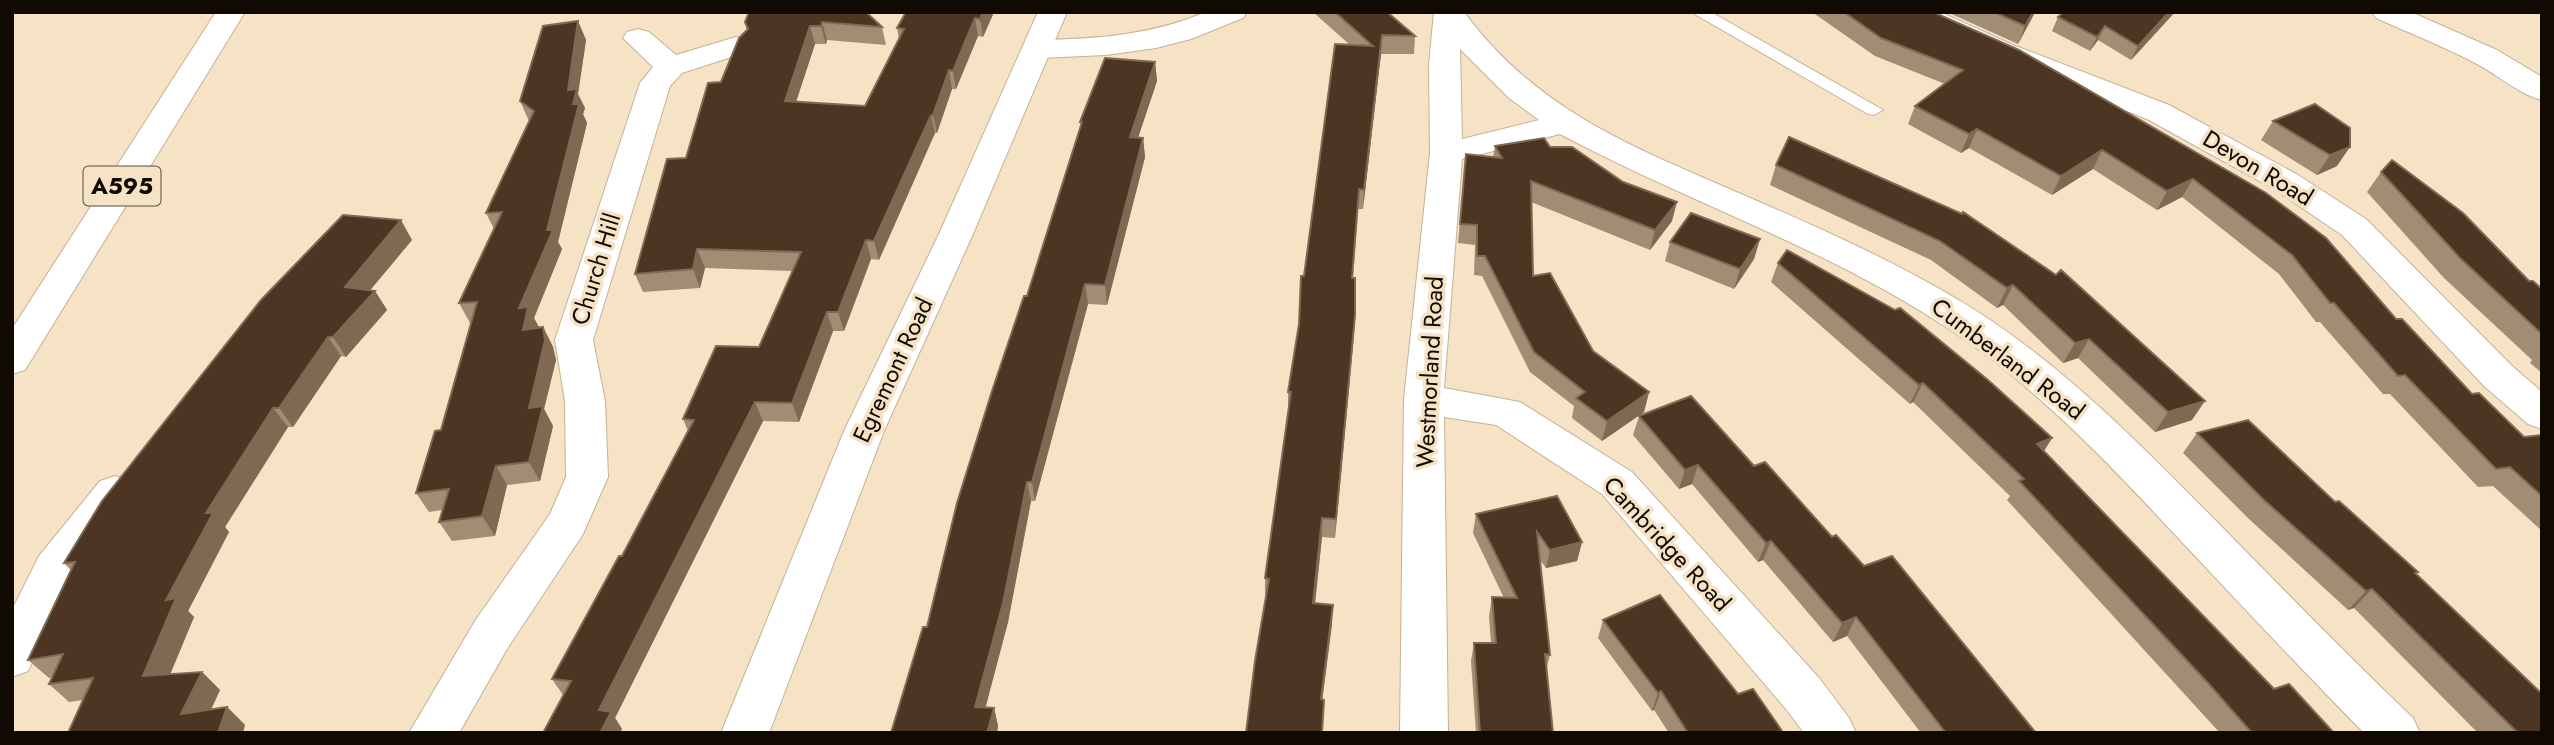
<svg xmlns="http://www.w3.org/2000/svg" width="2554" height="745" viewBox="0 0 2554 745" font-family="Jost,sans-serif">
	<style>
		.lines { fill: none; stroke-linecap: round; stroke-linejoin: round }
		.lane-casing { stroke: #c4b295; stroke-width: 2 }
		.street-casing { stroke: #c4b295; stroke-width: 2 }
		.secondary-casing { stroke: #c4b295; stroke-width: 2 }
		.highway-casing { stroke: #c4b295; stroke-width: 2 }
		.lane { fill: #fff; fill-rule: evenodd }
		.street { fill: #fff; fill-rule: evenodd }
		.secondary { fill: #fff; fill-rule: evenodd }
		.highway { fill: #fff; fill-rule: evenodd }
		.wall { fill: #a18c74 }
		.shaded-wall { fill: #7f6953 }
		.building { fill: #4c3522; stroke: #7f6953; stroke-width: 2 }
		.labels { text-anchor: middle; stroke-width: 7; stroke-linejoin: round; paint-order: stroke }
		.shield { fill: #f6e3c5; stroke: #554b3d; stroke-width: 2 }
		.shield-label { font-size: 23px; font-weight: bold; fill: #100a03 }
		.street-label { font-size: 24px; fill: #100a03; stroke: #f6e3c5 }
	</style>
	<rect width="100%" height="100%" fill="#f6e3c5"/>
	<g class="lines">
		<defs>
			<path id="lane" d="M1691,12h20l172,98 -9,5 -6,-1z"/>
			<path id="street" d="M1206,12h41l-4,6 -52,21 -35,9 -50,7 -67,3 -11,-3 -4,-6 4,-6 11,-3c58,-1 113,-5 167,-28z
				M1434,12h30c73,99 169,135 277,182 81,35 163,71 237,118 90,58 164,134 239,210 65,66 129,132 196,196l7,15h-56c-62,-63 -122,-127 -183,-192 -71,-76 -142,-152 -229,-210 -122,-82 -263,-128 -392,-197l-98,25 -18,229 76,14 112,70 188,207 29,39 7,15h-52l-18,-24 -184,-215 -106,-69 -52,-8 4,316h-48l4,-334 26,-246 -1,-89zM1460,49l49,49 30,22 -77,19z
				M1901,12h39l73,33 156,60 129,70 68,44 146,147 30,26v37l-14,-5 -44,-38 -142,-151 -68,-46 -127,-70 -156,-62 -86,-39z
				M2372,12h39l86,38 45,27v23c-24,-6 -45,-26 -67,-37 -32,-17 -66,-30 -99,-45z
				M638,29l11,3 27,23 60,-18 11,3 4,6 -4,6 -65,21 -12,13 -77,254 12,61 3,76 -25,57 -76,115 -48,84h-50l66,-112 75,-107 16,-37 -1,-76 -10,-61 85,-257 13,-16 -30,-29 4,-6z
				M115,476l15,5 6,11 -65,88 -43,91 -16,6v-67l27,-54 61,-75z"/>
			<path id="secondary" d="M1038,12h29l-94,222 -89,197 -115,302h-48l123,-302 95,-197z"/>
			<path id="highway" d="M216,12h29l-220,358 -13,4v-45z"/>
		</defs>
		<use href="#lane" class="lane-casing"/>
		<use href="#street" class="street-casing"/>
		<use href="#secondary" class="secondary-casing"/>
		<use href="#highway" class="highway-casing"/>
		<use href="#lane" class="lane"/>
		<use href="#street" class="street"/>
		<use href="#secondary" class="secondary"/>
		<use href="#highway" class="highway"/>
	</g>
	<path class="wall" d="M749,12l133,15 4,18 -59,-5 -1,4h-11l-19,58 69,4 34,-67 -2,-11 97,-16 -11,25 -5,-1 -22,53h-4l-15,44h-2l-56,127 -8,-1 -27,72h-11l-34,91 -36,-1 -148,297 7,11 -59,-34 -11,-16 70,-123 66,-125 -5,-12 76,-72 34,-76 -88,-3 -5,20 -57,4 -8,-18 51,-116 35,-76 26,-52 -2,-8z
		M1313,12h74l28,24 -1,18h-33l-18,155h-5l-5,69 2,37 -1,19 -19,204 -13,-1 -7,66 17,21 -10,76v33l-57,-136v-19l23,-166v-20l11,-68 5,-48 46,-231z
		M1812,12h121l86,38 377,269 76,75 52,43 18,-2v96l-49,-45 -15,1 -88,-93h-7l-63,-72h-4l-37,-48 -97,-77 -25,13 -64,-41 -41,26 -83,-47 -8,5 -53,-29 7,-18 30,-22 -70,-28z
		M1947,12h88l-17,32z
		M2064,12h111l-44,48 -33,-20 -8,11 -38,-20 6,-14z
		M578,21l8,19 -8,54 7,14 -2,6 4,9 -29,119 4,7 -28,69 4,10 5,-1 10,20 3,13 -12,49 9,17 -13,55 -33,4 -12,51 -43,5 -13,-19 3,-12 -13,2 -13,-19 25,-63 31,-107h-2l-11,-20 35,-74 -8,-16 43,-92 -9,-20z
		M1155,62l2,19 -19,56 5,1 2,19 -38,148 -19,-1 -53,197h-4l-23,121 -23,85 9,1 4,18 -1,7h-106l36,-106 100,-331 54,-168 -1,-6z
		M2315,104l22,62 -20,9 -56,-35 12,-19z
		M1495,146l55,1 122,74 -22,29 -119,-48 2,74 60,75 56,41 -5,20 -42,29 -30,-23 2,-12 -44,-34 -48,-96 -8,-1 1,-30 -17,-2 8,-89 27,3z
		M1776,165l186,49 230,206 -37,12 -77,-74 -15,5 -60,-58 -6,3 -66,-48 -161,-75z
		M2381,172l148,109 13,8v84l-12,-10 2,-3 -88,-82 -77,-86z
		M1760,239l-6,20 -20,30 -69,-28 5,-19z
		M412,240l-42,50 5,1 12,19 -41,47 -5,-1 -48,71h-5l-63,100 4,5 -41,79 6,6 -24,57 32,-2 18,18 -9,20 16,-3 18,18 -162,-25 -14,2 -20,-18 3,-7 -3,1 -21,-18 43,-90 -7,-7z
		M1778,263l274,175 -8,13 230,238 60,44h-114l-213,-233 3,-4 -97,-94 -3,2 -139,-122z
		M1639,416l115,50 110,100 172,167h-115l-74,-97 -14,6 -70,-82 -5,2 -66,-78 -13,5 -46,-54z
		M2197,433l138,69 83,70 -2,2 126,159h-64l-124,-125 -6,2 -99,-91 -66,-66z
		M1476,514l106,28 -5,19 -31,7 -6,-8 10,95 -4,15 7,63h-77l-5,-72 3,-18h17l-2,-27 3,-19 12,1 -31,-65z
		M1603,620l135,74 43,39h-112l-15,-23 -2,1 -54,-73z"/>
	<path class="shaded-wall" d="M983,12h11l-11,25 -3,-18z
		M2033,12h2l-3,6 -14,26 7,-18z
		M2169,12h6l-44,48 7,-14z
		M975,18l3,18 -22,53 -3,-18z
		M578,21l8,19 -8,54 7,14 -2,6 4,9 -29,119 4,7 -28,69 5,9 -6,23 -10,-20 -4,-22 28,-78z
		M822,22l5,18 -1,4 -5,-18z
		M810,26l5,18 -25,76 -5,-19z
		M2105,26l-7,14 -8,11 7,-14z
		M1382,35l-1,19 -18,155 1,-19z
		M1155,62l2,19 -25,75 -2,-19z
		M949,70l3,19 -15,44 -4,-18z
		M931,115l4,18 -56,127 -5,-19z
		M1977,129l-8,19 -8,5 8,-19z
		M1143,138l2,19 -38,148 -2,-20z
		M2350,147l-13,19 -20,9 13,-20z
		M2102,150l-9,19 -41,26 9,-19z
		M2193,179l-11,18 -25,13 10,-19z
		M1677,202l-5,19 -22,29 5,-20z
		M401,220l11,20 -55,66 -12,-19z
		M1760,239l-6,20 -20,30 6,-20z
		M866,240l5,19 -27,72 -6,-19z
		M697,249l8,19 -5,20 -7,-19z
		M1085,284l3,20 -53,197 -3,-19z
		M2013,285l-10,20 -6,3 10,-20z
		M375,291l12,19 -41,47 -13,-20z
		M827,312l6,19 -34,91 -7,-19z
		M1355,315l-1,19 -19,204 1,-19z
		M543,327l10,20 3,13 -12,49 9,17 -13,55 -11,-19v-54z
		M328,337l13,19 -48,71 -14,-19z
		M2089,339l-11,19 -15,5 12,-20z
		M1923,383l-10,19 -3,2 9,-19z
		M1649,392l-5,20 -42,29 5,-20z
		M2205,401l-13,19 -37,12 13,-20z
		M755,402l8,19 -148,297 7,11 -2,4h-20l-1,-23z
		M273,408l15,19 -63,100 4,5 -41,79 6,6 -32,77 -19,-18 23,-76 40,-87z
		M2052,438l-12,19 -3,-13z
		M1698,465l-6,19 -13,5 6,-19z
		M496,466l11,19 -12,51 -13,-20z
		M1027,482l4,19 -23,121 -27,103 -6,-18z
		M1322,518v19l-9,85v-19z
		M1771,541l-8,19 -5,2 8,-19z
		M1582,542l-5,19 -31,7 4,-18z
		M2372,589l-18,19 -6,2 18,-19z
		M1333,605l-1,19 -12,94 1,-19z
		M1856,617l-9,19 -14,6 9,-19z
		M202,672l18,18 -20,42 -19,-18z
		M1661,691l-7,19 -2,1 6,-18z
		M227,707l18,18 -2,8h-25z
		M994,708l4,18 -1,7h-10z"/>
	<path class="building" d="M749,12h117l16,15 -60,-5 -1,4h-11l-25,75 80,5 39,-77 -7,-1 9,-16h77l-3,7 -5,-1 -22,53 -4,-1 -16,45h-2l-57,126 -8,-1 -28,72h-11l-35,91 -37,-1 -156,308 12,2 -11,21h-57l28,-52 -19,-2 67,-123h3l72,-136 -11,-1 33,-73 43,1 42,-95 -104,-3 -4,20 -58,5 32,-115 19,-1 22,-75 13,-1 18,-44 9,-9 -3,-7z
		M1335,12h52l28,24 -33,-1 -18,155 -5,-1 -7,89h3v37l-19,204 -14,-1 -9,85 20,2 -12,94 3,1 -2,33h-76l9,-72 14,-82 -4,-1 26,-186h-3l11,-68 2,-48h3l31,-232 38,2z
		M1844,12h89l86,38 247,143 60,45 70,81h6l70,75 7,-1 45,44 18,-2v61l-32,-29 -14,2 -91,-94 -7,1 -64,-73h-4l-38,-48 -99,-76 -26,12 -65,-41 -41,26 -84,-47 -8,5 -54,-28 48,-36 -82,-32z
		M1994,12h39l-8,14z
		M2064,12h105l-31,34 -33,-20 -8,11 -39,-20z
		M578,21l-10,69 9,-1 -4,15h6l-32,126h6l-34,78 9,-1 -5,23 20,-3 2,13 -16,68 14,-2 -14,56 -33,4 -14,50 -43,6 10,-33 -33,4 19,-62 6,-1 36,-128 -18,1 43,-91 -16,1 48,-102 -14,-10 23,-75z
		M1105,58l50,4 -25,75 13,1 -38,147 -20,-1 -53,198h-5l-24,121 -28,104 19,1 -7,25h-96l32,-106h4l30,-124 35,-112 32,-95h3l55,-174h-2z
		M2315,104l35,24v19l-20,8 -57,-34z
		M1789,137l173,77 1,-2 93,63 5,-5 144,131 -37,11 -79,-73 -14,4 -62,-58 -6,3 -67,-47 -164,-76z
		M1544,138l6,9h22l51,35 54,20 -22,28 -124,-49 2,95 17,-3 43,78 56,41 -42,29 -31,-23 9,-6 -51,-40 -49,-96h-8v-31l-17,-1 6,-70 36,4 -7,-12z
		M2392,160l71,53 66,68h4l9,8v45l-82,-76 -79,-86z
		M1691,213l69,26 -20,30 -70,-27z
		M343,215l58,5 -56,67 30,4 -42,46h-5l-49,71h-6l-67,105h7l-47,87 10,-2 -33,78 59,-4 -21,42 46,-7 -9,26h-150l25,-55 -44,6 14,-30 -35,6 47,-98 -11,1 38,-62 159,-201z
		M1787,250l108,60 5,-2 88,72 64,58 -15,6 237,245 15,-5 45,49h-82l-43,-49 -190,-203 5,-2 -101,-96 -4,2 -141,-122z
		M1691,396l63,70 11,-4 67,75 4,-2 28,31 28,-10 144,177h-90l-90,-116 -14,6 -71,-82 -5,2 -68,-78 -13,5 -46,-54z
		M2248,420l87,82 4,-1 79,71 -3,1 127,121v39h-24l-146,-144 -6,2 -102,-91 -67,-67z
		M1557,496l25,46 -32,8 -13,-18 13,123 -5,-1 8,79h-73l-6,-90h22l-4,-46 25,1 -41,-84z
		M1660,595l78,99 15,-5 29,42 -5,2h-89l-27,-42 -3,2 -55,-73z"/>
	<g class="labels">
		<rect class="shield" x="83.5" y="166.5" width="77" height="39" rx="5"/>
		<g class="shield-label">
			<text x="122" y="194">A595</text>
		</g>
		<g class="street-label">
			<text transform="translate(2258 168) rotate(31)" y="8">Devon Road</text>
			<text transform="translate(596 269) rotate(-73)" y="8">Church Hill</text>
			<text transform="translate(2008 359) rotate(37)" y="8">Cumberland Road</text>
			<text transform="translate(893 370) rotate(-65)" y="8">Egremont Road</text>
			<text transform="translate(1430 372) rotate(-87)" y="8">Westmorland Road</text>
			<text transform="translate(1667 544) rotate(47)" y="8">Cambridge Road</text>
		</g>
	</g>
	<rect width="2554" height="745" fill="none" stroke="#100a03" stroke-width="28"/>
</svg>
